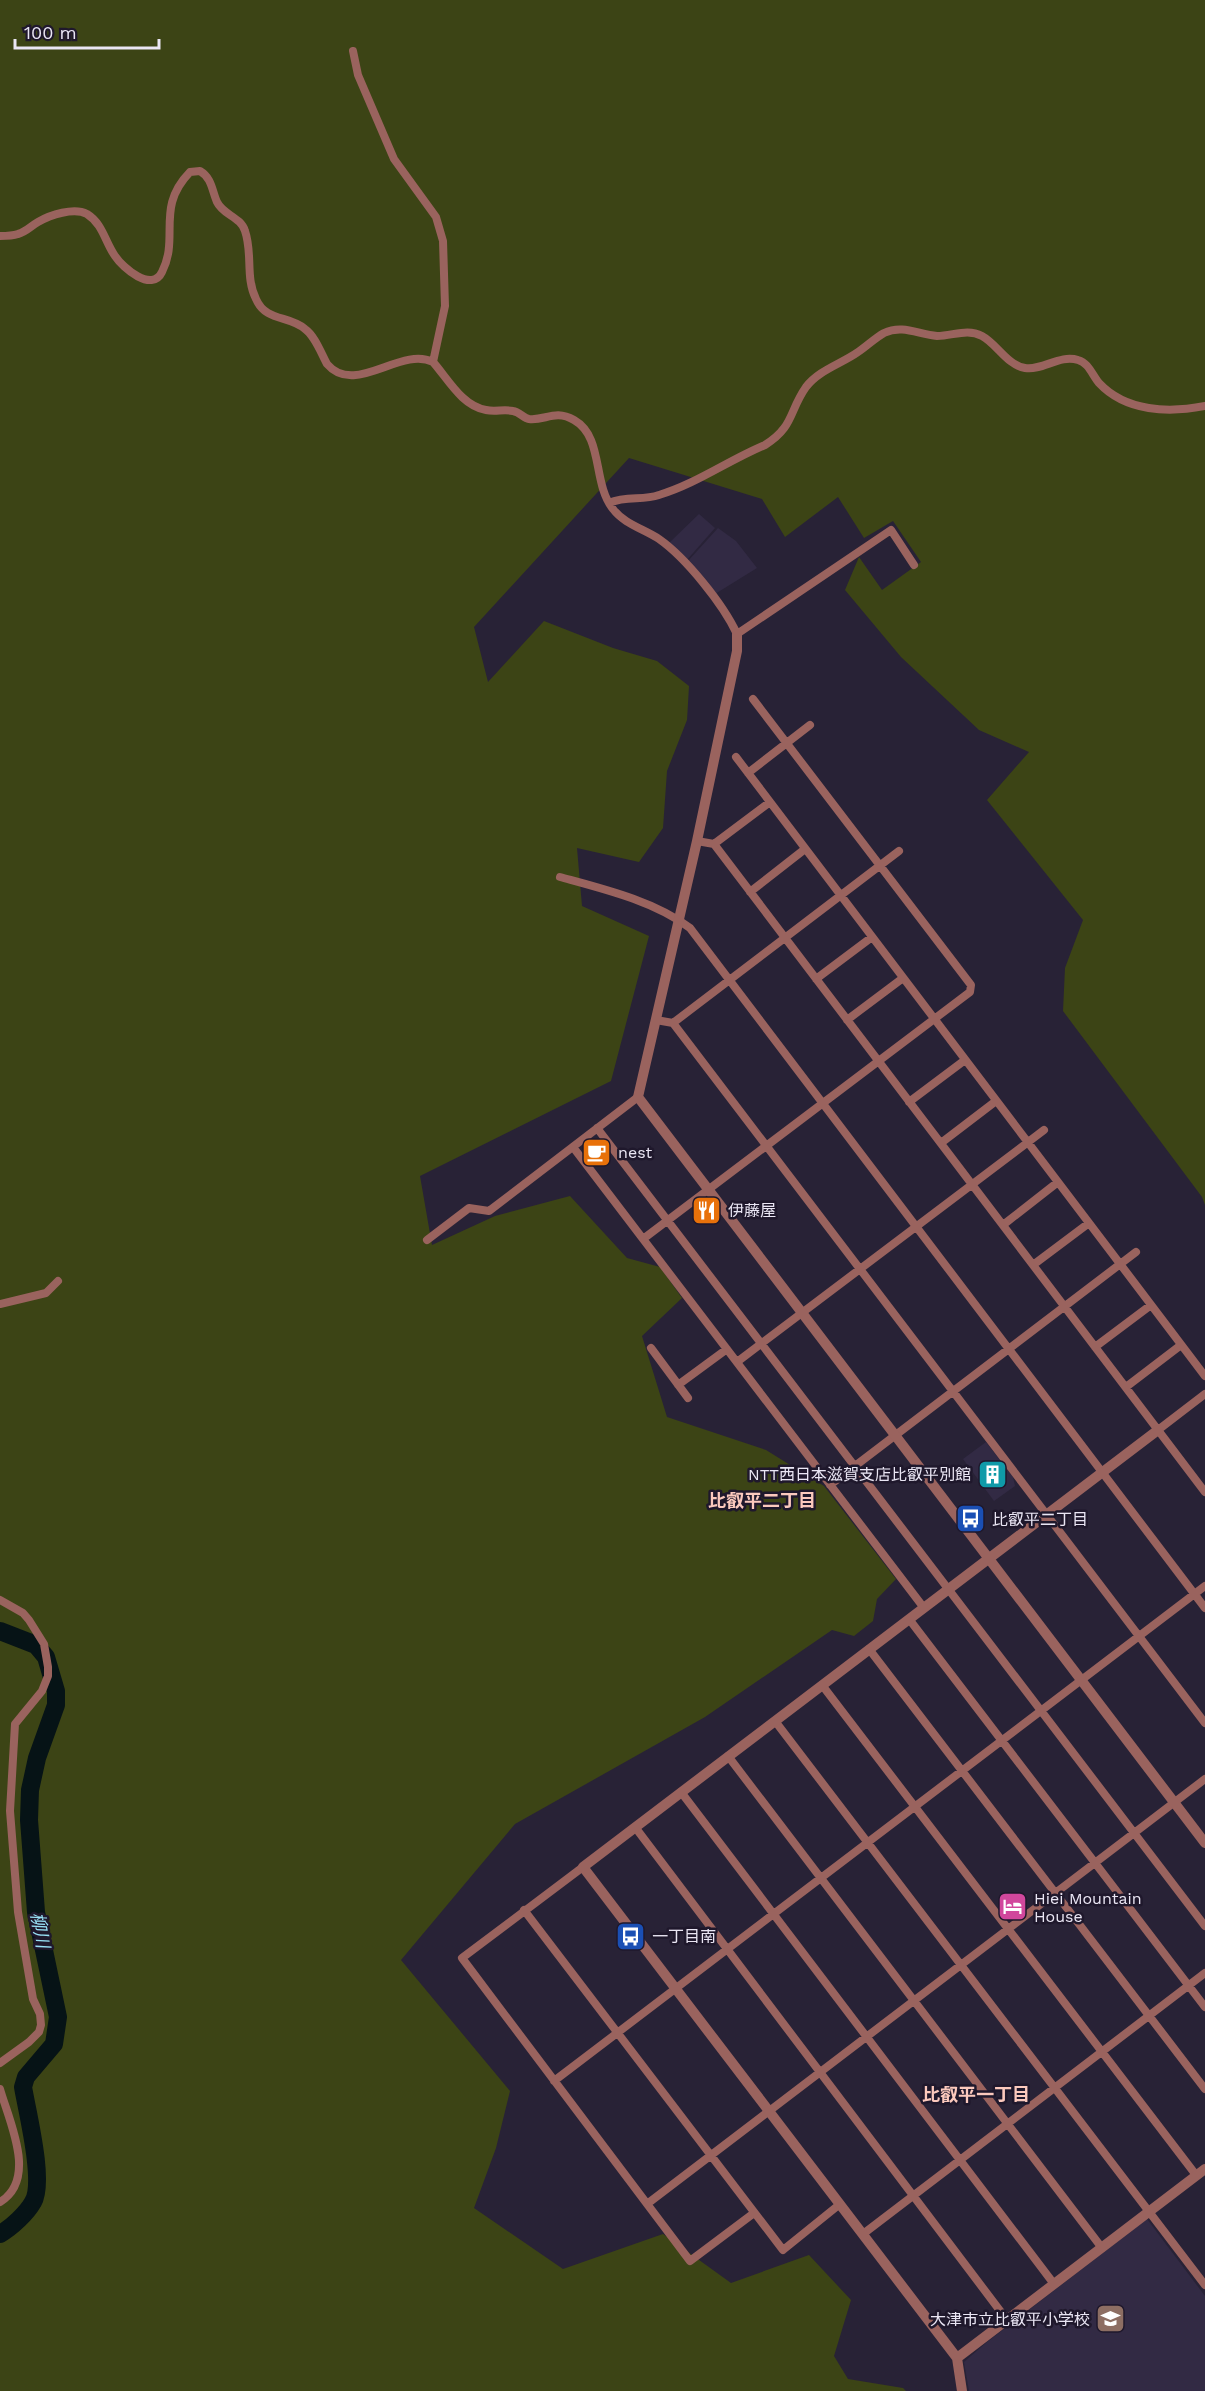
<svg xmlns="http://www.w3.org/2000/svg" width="1205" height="2391" viewBox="0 0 1205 2391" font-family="'Work Sans','Noto Sans JP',sans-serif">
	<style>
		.built { fill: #322a44 }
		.green { fill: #3c4415 }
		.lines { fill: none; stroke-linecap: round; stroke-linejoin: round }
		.river { stroke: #061316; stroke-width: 18 }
		.minor { stroke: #9a635e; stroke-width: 8 }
		.tertiary { stroke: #9a635e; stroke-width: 10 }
		.labels { text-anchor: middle; stroke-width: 5; stroke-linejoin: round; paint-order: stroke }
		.poi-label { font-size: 16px; fill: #eae6f4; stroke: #1f182c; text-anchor: start }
		.neighbourhood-label { font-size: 18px; font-weight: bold; fill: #fbc9bd; stroke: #1f182c }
		.water-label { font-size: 18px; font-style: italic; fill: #98e1f6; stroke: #1f182c }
	</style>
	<rect width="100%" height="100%" fill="#282236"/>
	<path class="built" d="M699,514l16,14 -29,33 -17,-18z
		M718,528l18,13 21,27 -42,26 -7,-12 -20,-21z
		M986,1442l27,35 2,9 -21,15 -31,-42z
		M1147,2219l58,77v95h-236l-5,-29 23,-20z"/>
	<path class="green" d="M0,0h1205v1205l-3,-8 -139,-186 2,-43 18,-48 -96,-120 42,-48 -50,-22 -78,-73 -56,-67 14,-33 23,33 39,-28 -28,-41 -29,17 -26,-41 -53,40 -23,-38 -133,-41 -155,169 14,55 56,-61 69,27 44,13 32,25 -2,34 -20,51 -4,57 -24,34 -62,-14 5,58 67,30 -38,145 -191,95 12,69 63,-29 75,-20 57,62 33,9 22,31 -40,38 25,81 99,33 58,36 72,93 -19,20 -4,22 -19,15 -22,-6 -127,87 -190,107 -114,136 109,131 -14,57 -22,60 89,61 100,-35 68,49 78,-28 42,45 -17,56 14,23 55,9 3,3h-906z"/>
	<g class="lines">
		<path class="river" d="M0,1631l36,14 10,12 10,34v14l-19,53 -7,32 -1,30 7,92 22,105 -4,27 -28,33 -3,10c4,24 22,95 10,115 -6,11 -22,26 -33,32"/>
		<path class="minor" d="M353,51l5,24 36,84 42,58 7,24 2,65 -12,56
			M0,236c6,0 12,0 18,-2 8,-2 13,-8 20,-12 12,-7 36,-15 49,-8 16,10 18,28 28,42 8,12 37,37 47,16 18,-35 -7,-64 28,-100l10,-1c12,7 12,20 17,31 6,13 24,15 28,29 8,23 0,46 11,68 10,23 33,16 49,30 10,7 16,24 22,35 28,33 73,-18 106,-2 15,17 29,44 53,48 9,2 18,-1 27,1 6,1 11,7 16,8 16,2 26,-10 45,1 30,17 18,63 39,89 11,15 31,20 46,30 27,19 64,65 78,95l154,-104 23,35
			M609,503c18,-8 33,-2 50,-8 37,-11 70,-35 106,-50 29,-18 24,-34 41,-58 13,-17 35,-23 52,-35 9,-6 17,-14 26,-19 19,-9 35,2 53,3 16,0 30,-8 45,0 15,8 25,29 43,32 17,3 35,-14 53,-8 11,3 14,15 21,23 27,29 70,30 106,23
			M736,757l469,619
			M748,773l62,-48
			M697,841l17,3 491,648
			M714,844l56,-42
			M560,877c44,12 94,24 130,51l515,680
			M750,892l55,-43
			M816,979l56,-42
			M656,1020l17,3 532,700
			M847,1020l56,-42
			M673,1023l226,-172
			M909,1102l56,-42
			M597,1128l608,798
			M941,1143l55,-42
			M573,1147l351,461
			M1003,1225l55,-43
			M643,1239l327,-247 1,-7 -218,-286
			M427,1240l42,-32 20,3 149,-114
			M1033,1265l56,-42
			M0,1304l46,-11 12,-12
			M1095,1347l56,-42
			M651,1348l37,50
			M737,1362l307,-232
			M678,1385l49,-36
			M1126,1387l55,-42
			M1158,1430l47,-36
			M830,1485l306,-233
			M0,1600l23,13 6,7 15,24 4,23v9l-6,15 -27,33 -5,87 8,101 15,87 7,15 1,11 -2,7 -10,10 -29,21
			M909,1619l296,388
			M869,1649l336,440
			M822,1685l374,490
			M775,1721l430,564
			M728,1756l374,492
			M681,1792l373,492
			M635,1827l372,493
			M583,1867l-121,91 228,303 64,-48
			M524,1910l259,340 57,-46
			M554,2081l651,-495
			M0,2089c9,32 38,90 0,113
			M647,2204l558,-425
			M863,2234l342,-261"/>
		<path class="tertiary" d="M737,634v17l-40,190 -59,256 567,746
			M957,2358l248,-189
			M962,2391l-5,-33 -374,-491 575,-437"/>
	</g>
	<defs>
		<symbol id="cafe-square" viewBox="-11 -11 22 22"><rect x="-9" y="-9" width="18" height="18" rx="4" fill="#e8710a" stroke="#1f182c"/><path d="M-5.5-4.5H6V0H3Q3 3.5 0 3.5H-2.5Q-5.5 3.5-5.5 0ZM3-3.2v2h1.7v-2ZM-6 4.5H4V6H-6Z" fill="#fff"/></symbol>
		<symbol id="restaurant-square" viewBox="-11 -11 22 22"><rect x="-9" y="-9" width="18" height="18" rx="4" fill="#e8710a" stroke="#1f182c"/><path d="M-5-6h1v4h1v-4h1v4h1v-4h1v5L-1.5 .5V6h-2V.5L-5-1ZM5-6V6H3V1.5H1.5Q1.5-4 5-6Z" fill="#fff"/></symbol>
		<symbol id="building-square" viewBox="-11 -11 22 22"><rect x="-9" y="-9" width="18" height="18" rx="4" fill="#0f9aa8" stroke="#1f182c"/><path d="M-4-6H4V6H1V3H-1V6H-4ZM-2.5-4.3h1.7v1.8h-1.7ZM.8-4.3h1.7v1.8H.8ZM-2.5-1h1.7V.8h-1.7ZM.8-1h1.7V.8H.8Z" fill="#fff"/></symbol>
		<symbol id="bus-square" viewBox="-11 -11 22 22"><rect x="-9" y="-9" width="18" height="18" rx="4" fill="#1a4fb4" stroke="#1f182c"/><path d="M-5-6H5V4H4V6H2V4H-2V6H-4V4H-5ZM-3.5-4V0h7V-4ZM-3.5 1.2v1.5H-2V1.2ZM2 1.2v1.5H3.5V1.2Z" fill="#fff"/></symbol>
		<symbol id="hotel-square" viewBox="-11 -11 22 22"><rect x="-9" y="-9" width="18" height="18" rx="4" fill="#d1479c" stroke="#1f182c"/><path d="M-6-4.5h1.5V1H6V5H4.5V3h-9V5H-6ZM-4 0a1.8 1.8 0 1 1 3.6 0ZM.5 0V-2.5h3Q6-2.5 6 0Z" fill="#fff"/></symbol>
		<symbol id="school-square" viewBox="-11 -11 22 22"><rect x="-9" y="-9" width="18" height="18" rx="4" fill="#8d6e63" stroke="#1f182c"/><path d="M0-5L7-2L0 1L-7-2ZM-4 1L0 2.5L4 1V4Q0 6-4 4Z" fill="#fff"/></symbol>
	</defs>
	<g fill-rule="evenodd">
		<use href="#cafe-square" x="580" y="1136" width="33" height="33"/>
		<use href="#restaurant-square" x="690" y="1194" width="33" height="33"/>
		<use href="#building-square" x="976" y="1458" width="33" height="33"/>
		<use href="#bus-square" x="954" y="1502" width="33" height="33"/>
		<use href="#hotel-square" x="996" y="1890" width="33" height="33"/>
		<use href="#bus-square" x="614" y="1920" width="33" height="33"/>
		<use href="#school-square" x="1094" y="2302" width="33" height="33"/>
	</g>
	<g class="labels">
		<g class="poi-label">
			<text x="618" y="1158">nest</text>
			<text x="728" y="1216">伊藤屋</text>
			<text x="971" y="1480" text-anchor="end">NTT西日本滋賀支店比叡平別館</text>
			<text x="992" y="1525">比叡平二丁目</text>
			<text x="1034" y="1904">Hiei Mountain<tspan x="1034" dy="18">House</tspan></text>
			<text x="652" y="1942">一丁目南</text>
			<text x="1090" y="2325" text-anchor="end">大津市立比叡平小学校</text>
		</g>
		<g class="neighbourhood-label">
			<text x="762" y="1507">比叡平二丁目</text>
			<text x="976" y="2101">比叡平一丁目</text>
		</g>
		<g class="water-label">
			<text transform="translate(40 1930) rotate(79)" y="6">柳川</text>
		</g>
	</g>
	<path d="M15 39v9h144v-9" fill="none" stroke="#eae6f4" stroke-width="3"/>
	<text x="24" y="39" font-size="18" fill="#eae6f4" stroke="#1f182c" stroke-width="4.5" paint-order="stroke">100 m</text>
</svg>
